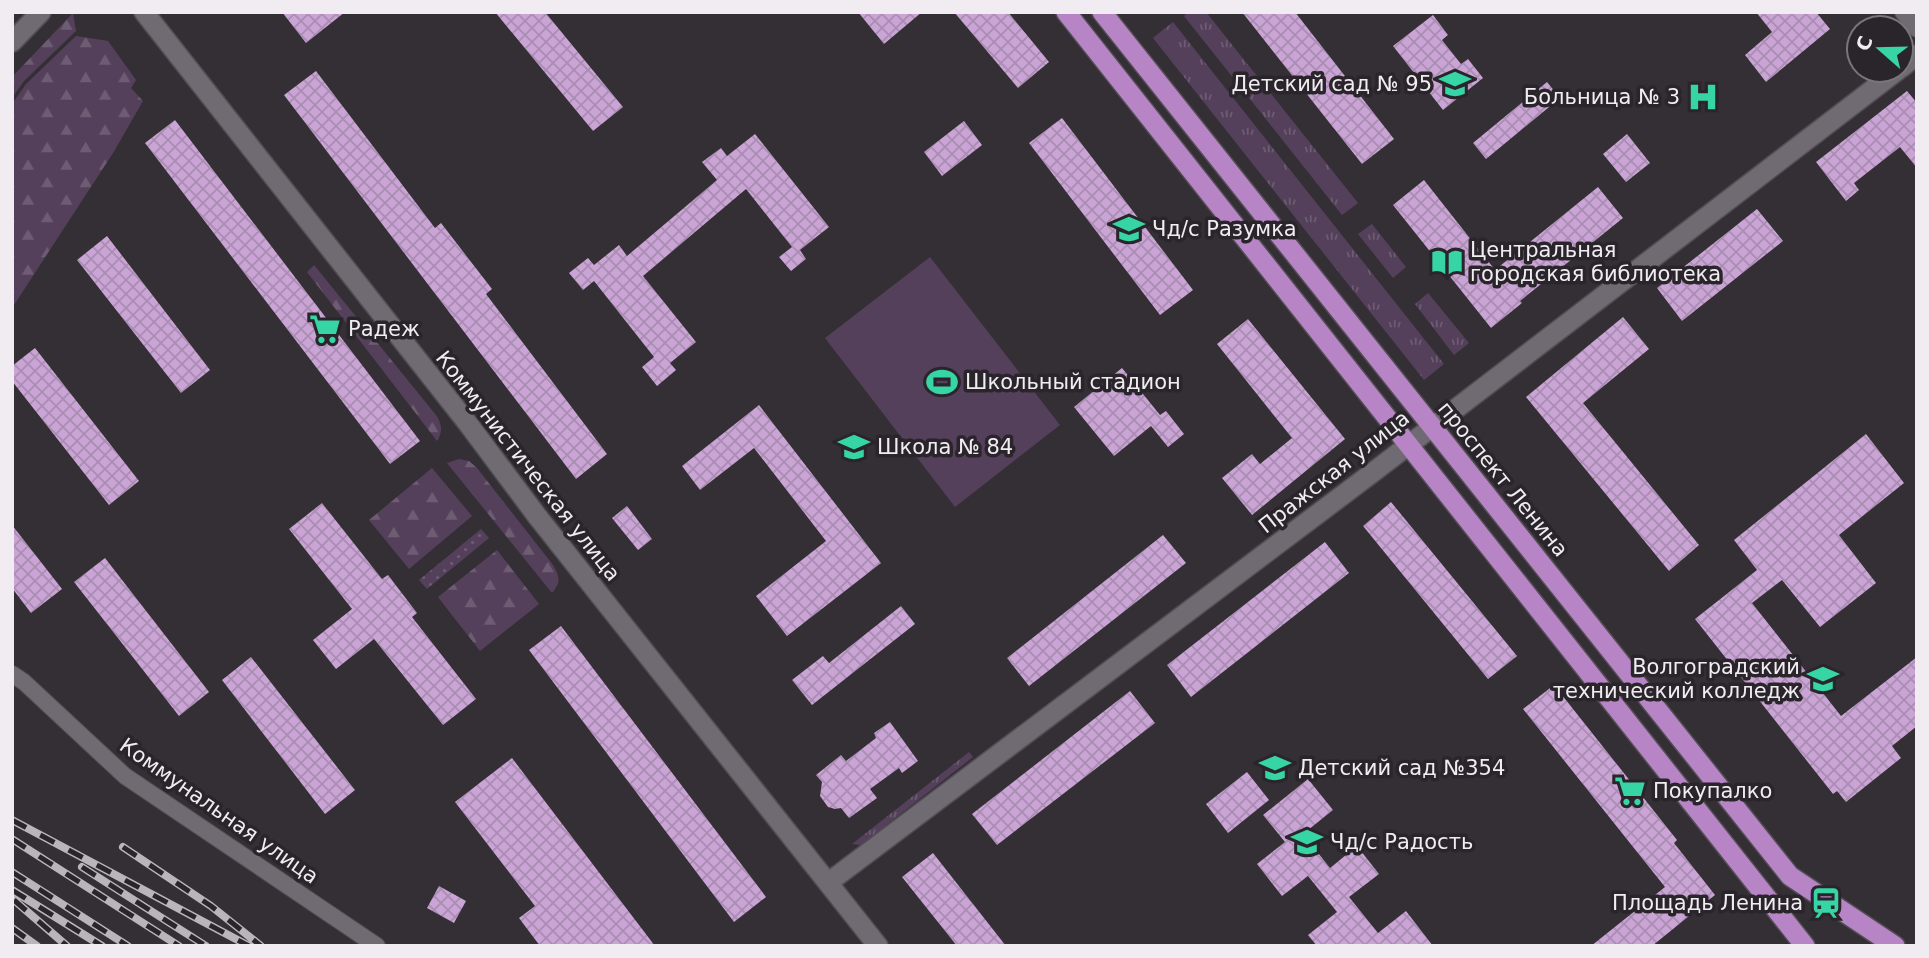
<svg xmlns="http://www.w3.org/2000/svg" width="1929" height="958" viewBox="0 0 1929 958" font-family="'DejaVu Sans',sans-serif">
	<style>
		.grass { fill: url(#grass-tufts) }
		.forest { fill: url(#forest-firs) }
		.park { fill: url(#park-dots) }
		.pitch { fill: #55405b }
		.building { fill: url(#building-cross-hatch) }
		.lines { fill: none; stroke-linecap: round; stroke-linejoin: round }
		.minor-casing { stroke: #524e54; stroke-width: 18 }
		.tertiary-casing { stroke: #524e54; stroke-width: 22 }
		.secondary-casing { stroke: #524e54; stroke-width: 22 }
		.primary-casing { stroke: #524e54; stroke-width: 22 }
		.minor { stroke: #706a72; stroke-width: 16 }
		.tertiary { stroke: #706a72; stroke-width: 19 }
		.secondary { stroke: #706a72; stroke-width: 19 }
		.primary { stroke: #b784c6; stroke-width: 19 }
		.rail-casing { stroke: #b9b5ba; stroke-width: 8 }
		.rail { stroke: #2a252b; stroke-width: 5; stroke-dasharray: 16; stroke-linecap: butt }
		.labels { text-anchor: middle; stroke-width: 7; stroke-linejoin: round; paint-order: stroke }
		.poi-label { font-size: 21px; fill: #f0ecf1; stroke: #2a252b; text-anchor: start }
		.street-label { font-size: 21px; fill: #f0ecf1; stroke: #2a252b }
	</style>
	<defs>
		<pattern id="grass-tufts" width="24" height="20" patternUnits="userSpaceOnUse" patternTransform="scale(1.75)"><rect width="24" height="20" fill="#55405b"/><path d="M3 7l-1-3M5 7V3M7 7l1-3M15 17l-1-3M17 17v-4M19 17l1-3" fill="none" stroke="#6e5c73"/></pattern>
		<pattern id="forest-firs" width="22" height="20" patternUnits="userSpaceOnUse" patternTransform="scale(1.75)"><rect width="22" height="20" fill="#55405b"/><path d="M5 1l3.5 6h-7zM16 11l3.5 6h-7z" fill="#6e5c73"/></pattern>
		<pattern id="park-dots" width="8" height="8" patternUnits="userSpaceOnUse" patternTransform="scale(1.75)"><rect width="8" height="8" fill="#55405b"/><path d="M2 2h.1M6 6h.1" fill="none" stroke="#6e5c73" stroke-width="1.8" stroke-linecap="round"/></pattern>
		<pattern id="building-cross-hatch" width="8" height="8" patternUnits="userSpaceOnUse" patternTransform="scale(1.75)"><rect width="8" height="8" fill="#c9a4d5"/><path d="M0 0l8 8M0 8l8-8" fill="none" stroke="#a98db2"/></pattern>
	</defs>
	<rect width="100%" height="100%" fill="#342f35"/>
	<path class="grass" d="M1188,12h18l152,191 -16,12 -158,-199z
		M1173,22l271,342 -20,16 -271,-342z
		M1372,224l34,43 -13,11 -35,-44z
		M1428,293l41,50 -15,12 -39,-51z
		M969,752l4,5 -112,88 -9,-1z"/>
	<path class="forest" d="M73,13l3,18 -52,50 -12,17v-21z
		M76,36l32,5 28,39 -5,8 12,13 -30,52 -101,155v-204l14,-20z
		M314,265l122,150c6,9 7,17 1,26l-130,-169z
		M459,459l10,2 8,7 76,97c7,12 8,17 -1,28l-105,-130z
		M432,468l40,48 -63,53 -40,-49z
		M497,550l42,54 -59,47 -42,-54z"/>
	<path class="park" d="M481,529l8,9 -62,51 -8,-9z"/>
	<path class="pitch" d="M930,257l130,168 -105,82 -130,-169z"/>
	<path class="building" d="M282,12h63l-39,31z
		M495,12h50l78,95 -30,24z
		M858,12h64l-38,32z
		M954,12h54l41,50 -31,26z
		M1242,12h53l99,127 -32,25z
		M1756,12h60l14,17 -64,53 -21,-27 27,-23z
		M1433,15l15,20 -6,5 19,24 7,-5 15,19 -40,32 -50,-64z
		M316,71l119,157 6,-5 51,66 -6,5 121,160 -31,25 -292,-384z
		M1547,82l13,16 -74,61 -13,-16z
		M1907,91l10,12v65l-17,-21 -46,36 5,7 -13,11 -30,-39z
		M1062,118l131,172 -33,25 -131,-172z
		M175,120l245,321 -30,23 -245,-321z
		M964,121l18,24 -40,31 -18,-24z
		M755,134l74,93 -29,23 6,9 -15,12 -12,-14 13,-10 -46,-58 -103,87 53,66 -26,21 6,7 -19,16 -15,-19 12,-10 -60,-76 -11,9 -14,-17 19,-15 6,7 25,-20 8,11 90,-76 -15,-18 19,-14 6,8z
		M1627,134l23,29 -24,19 -23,-28z
		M1424,180l71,90 103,-83 25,31 -103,83 2,2 -31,25 -98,-123z
		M1757,209l26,32 -101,80 -25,-33z
		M107,236l103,134 -29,23 -104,-133z
		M1623,317l26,32 -66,54 116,142 -30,26 -143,-174z
		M1248,319l97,120 -93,76 -30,-37 30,-24 8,10 32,-26 -75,-94z
		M35,348l104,133 -30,24 -97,-124v-15z
		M1122,368l38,47 6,-4 18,23 -16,13 -17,-21 -37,30 -40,-49z
		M759,405l122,158 -94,73 -31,-40 70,-55 -72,-93 -54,42 -18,-24z
		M1866,434l38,49 -65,52 37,48 -56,44 -38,-47 -30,23 89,113 76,-59v69l-25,20 9,12 -55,44 -9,-11 -4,3 -138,-175 62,-49 -23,-30z
		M1391,502l126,154 -29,23 -125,-153z
		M322,503l60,76 6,-4 29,38 -5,4 64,82 -33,26 -69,-86 -38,30 -23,-29 39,-31 -63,-80z
		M627,506l25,33 -14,11 -26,-32z
		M12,525l50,64 -31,24 -19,-25z
		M1163,535l23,28 -157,123 -22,-28z
		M1325,542l24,31 -158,124 -24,-32z
		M105,558l104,134 -30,24 -105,-134z
		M901,606l14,18 -103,81 -20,-25 31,-24 6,7z
		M561,626l205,271 -32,25 -205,-272z
		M251,657l104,133 -30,24 -103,-134z
		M1554,685l123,155 -3,3 41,52 -63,51h-61l74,-59 -142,-178z
		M1130,691l25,32 -158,122 -25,-31z
		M890,722l28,39 -16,12 -3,-5 -29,21 7,9 -28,20 -8,-10 -6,1 -7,-2 -8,-11 2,-14 -6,-7 25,-20 5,6 30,-23 -2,-5z
		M512,758l143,188h-115l-21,-28 16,-12 -80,-104z
		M1247,772l22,28 -41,33 -22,-29z
		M1308,779l25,31 -30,24 27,34 27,-22 22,28 -30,23 29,36 28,-22 27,35h-116l-9,-11 29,-23 -29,-36 -26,20 -25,-32 28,-22 -22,-27z
		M933,853l73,93h-49l-55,-69z
		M439,886l27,15 -12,22 -27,-15z"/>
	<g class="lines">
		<defs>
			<path id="minor" d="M1903,12l14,17
				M12,674l12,8 101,94 252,170"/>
			<path id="tertiary" d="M1901,68l16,-13
				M829,882l547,-412c174,-134 348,-267 522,-400"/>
			<path id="secondary" d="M144,12l325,413 68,91 341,430
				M12,42l29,-30"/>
			<path id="primary" d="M1066,12l739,934
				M1102,12l688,864 105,70"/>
		</defs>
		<use href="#minor" class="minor-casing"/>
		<use href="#tertiary" class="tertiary-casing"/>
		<use href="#secondary" class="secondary-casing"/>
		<use href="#primary" class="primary-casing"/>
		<use href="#minor" class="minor"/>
		<use href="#tertiary" class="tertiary"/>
		<use href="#secondary" class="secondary"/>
		<use href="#primary" class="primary"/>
		<defs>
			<path id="rail" d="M12,820l237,126
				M12,839l167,107
				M123,847l88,59 50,40
				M82,867l124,79
				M12,872l116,74
				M12,890l90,56
				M14,900l53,46
				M12,928l25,18"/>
		</defs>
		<use href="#rail" class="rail-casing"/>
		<use href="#rail" class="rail"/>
	</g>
	<defs>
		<symbol id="school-bare" viewBox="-9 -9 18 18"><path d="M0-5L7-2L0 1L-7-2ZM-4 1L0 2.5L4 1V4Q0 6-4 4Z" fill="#37d4a6" stroke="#2a252b" stroke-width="2.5" paint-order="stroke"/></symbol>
		<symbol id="hospital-bare" viewBox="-9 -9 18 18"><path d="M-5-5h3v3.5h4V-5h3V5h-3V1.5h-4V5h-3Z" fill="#37d4a6" stroke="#2a252b" stroke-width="2.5" paint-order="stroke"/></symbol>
		<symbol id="library-bare" viewBox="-9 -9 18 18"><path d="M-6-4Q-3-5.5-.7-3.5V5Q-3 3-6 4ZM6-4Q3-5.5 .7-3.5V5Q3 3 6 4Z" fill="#37d4a6" stroke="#2a252b" stroke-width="2.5" paint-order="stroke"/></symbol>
		<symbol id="supermarket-bare" viewBox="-9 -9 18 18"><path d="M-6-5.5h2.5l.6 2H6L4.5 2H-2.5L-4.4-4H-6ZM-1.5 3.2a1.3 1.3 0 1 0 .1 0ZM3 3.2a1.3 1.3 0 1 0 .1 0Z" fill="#37d4a6" stroke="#2a252b" stroke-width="2.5" paint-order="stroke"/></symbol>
		<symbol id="stadium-bare" viewBox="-9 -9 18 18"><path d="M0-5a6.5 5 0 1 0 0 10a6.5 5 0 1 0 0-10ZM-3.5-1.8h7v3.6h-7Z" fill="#37d4a6" stroke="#2a252b" stroke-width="2.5" paint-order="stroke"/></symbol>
		<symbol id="university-bare" viewBox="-9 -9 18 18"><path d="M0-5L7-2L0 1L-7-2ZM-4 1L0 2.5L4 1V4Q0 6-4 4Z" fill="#37d4a6" stroke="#2a252b" stroke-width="2.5" paint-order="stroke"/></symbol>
		<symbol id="station-bare" viewBox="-9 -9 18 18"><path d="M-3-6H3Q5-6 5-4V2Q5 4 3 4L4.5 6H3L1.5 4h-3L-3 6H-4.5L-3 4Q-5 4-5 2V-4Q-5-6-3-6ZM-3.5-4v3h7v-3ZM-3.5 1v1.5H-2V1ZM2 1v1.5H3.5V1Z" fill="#37d4a6" stroke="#2a252b" stroke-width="2.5" paint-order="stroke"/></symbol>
	</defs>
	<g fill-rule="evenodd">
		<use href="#school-bare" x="1433" y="62" width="44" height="44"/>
		<use href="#hospital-bare" x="1681" y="75" width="44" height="44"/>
		<use href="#school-bare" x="1107" y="207" width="44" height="44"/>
		<use href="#library-bare" x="1425" y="240" width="44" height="44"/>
		<use href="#supermarket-bare" x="303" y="307" width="44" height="44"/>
		<use href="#stadium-bare" x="920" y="360" width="44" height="44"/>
		<use href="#school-bare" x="832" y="425" width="44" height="44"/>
		<use href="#university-bare" x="1801" y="657" width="44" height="44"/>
		<use href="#school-bare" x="1253" y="746" width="44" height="44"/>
		<use href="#supermarket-bare" x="1608" y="769" width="44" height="44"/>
		<use href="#school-bare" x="1285" y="820" width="44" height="44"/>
		<use href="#station-bare" x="1804" y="881" width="44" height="44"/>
	</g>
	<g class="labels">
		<g class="poi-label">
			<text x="1432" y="91" text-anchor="end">Детский сад № 95</text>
			<text x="1680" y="104" text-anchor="end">Больница № 3</text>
			<text x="1152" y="236">Чд/с Разумка</text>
			<text x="1470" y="257">Центральная<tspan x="1470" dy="24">городская библиотека</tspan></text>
			<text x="348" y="336">Радеж</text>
			<text x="965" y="389">Школьный стадион</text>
			<text x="877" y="454">Школа № 84</text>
			<text x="1800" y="674" text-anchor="end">Волгоградский<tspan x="1800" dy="24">технический колледж</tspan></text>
			<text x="1298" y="775">Детский сад №354</text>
			<text x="1653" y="798">Покупалко</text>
			<text x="1330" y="849">Чд/с Радость</text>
			<text x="1803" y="910" text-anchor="end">Площадь Ленина</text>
		</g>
		<g class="street-label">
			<text transform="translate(528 466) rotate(52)" y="7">Коммунистическая улица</text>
			<text transform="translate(1334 472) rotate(-38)" y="7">Пражская улица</text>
			<text transform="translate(1503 479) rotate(51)" y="7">проспект Ленина</text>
			<text transform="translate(219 811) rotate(35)" y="7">Коммунальная улица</text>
		</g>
	</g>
	<rect width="1929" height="958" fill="none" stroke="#f0ecf1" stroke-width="28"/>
	<g transform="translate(1880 49) rotate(290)"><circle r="33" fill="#2a252b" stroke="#79757a" stroke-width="2"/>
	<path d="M0-5L12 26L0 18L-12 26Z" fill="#37d4a6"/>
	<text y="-10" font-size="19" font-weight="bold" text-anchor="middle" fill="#f0ecf1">С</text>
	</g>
</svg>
